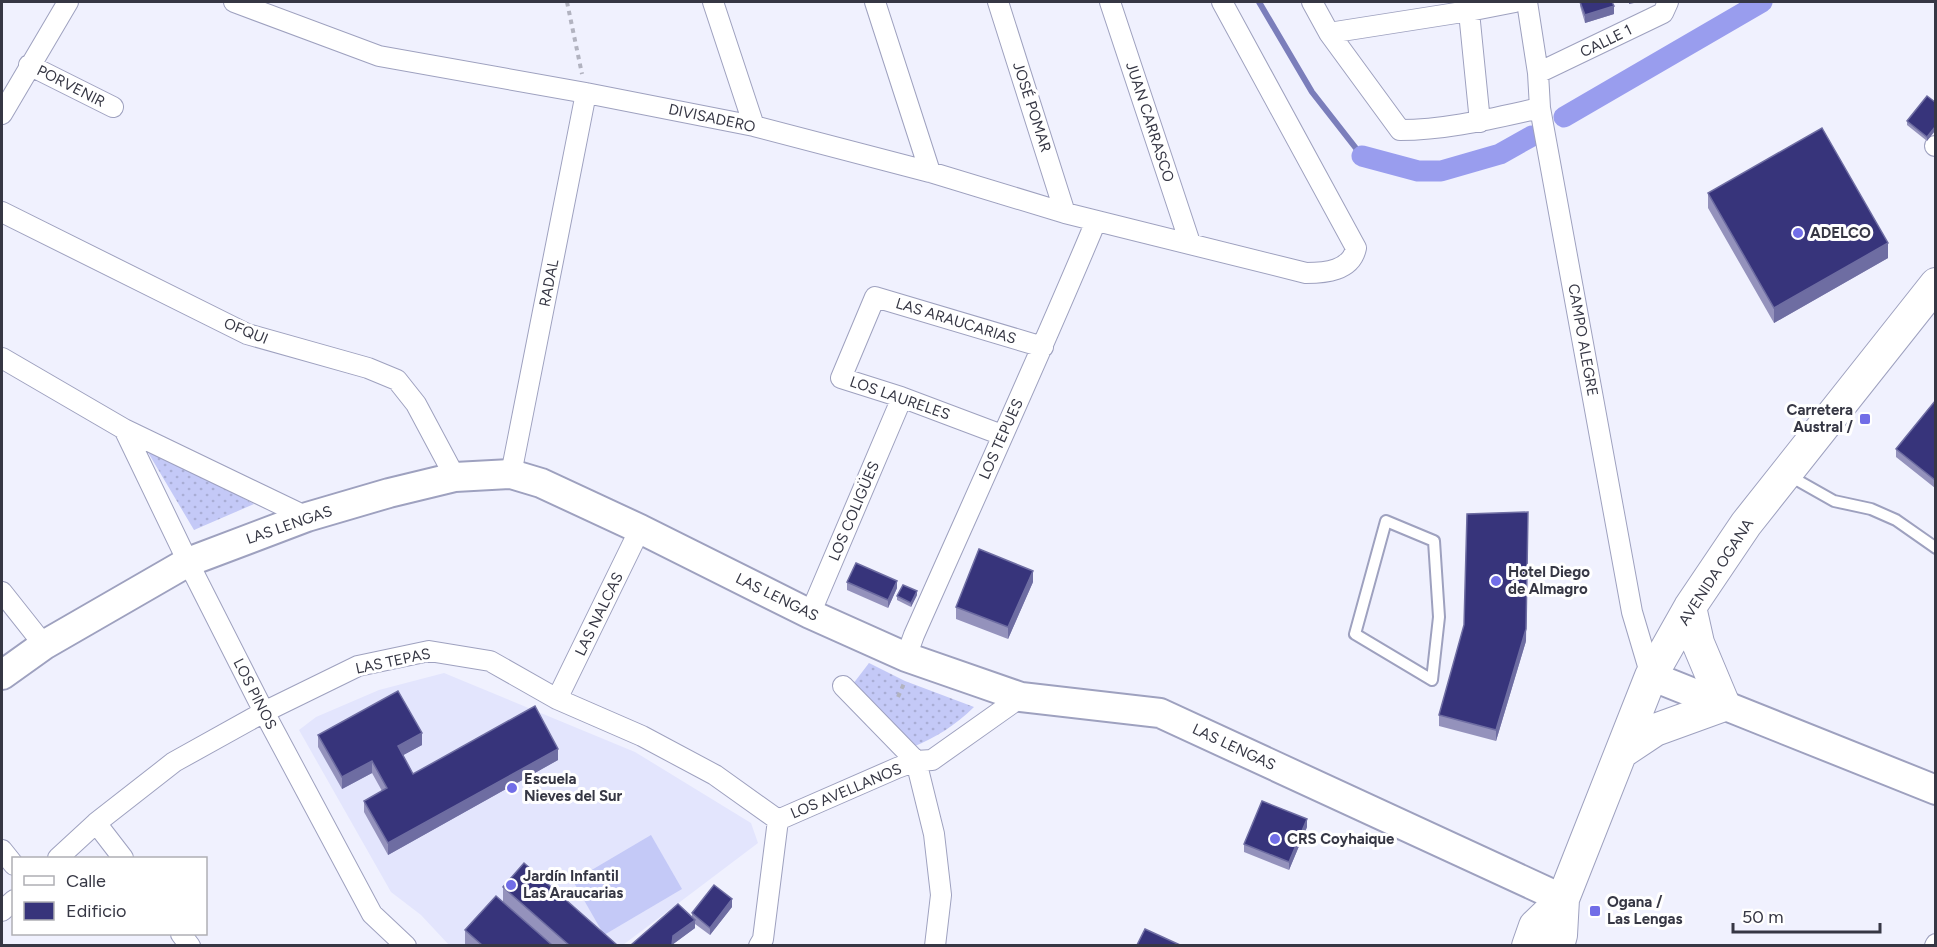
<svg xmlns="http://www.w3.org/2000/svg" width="1937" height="947" viewBox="0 0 1937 947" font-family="Figtree,sans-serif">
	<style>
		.built { fill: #e3e5fd }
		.grass { fill: url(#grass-dots) }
		.garden { fill: #c4c9f7 }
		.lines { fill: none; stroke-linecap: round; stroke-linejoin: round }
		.stream { stroke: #7b7ebb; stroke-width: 6 }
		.canal { stroke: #999dee; stroke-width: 21 }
		.lane-casing { stroke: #9ea1bf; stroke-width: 14 }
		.street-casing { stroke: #9ea1bf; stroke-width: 22 }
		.secondary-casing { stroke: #9ea1bf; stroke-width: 32 }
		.primary-casing { stroke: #9ea1bf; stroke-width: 34 }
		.path { stroke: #b2b3c0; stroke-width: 4; stroke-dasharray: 4.5 4.5; stroke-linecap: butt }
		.lane { stroke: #fff; stroke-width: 10 }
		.street { stroke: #fff; stroke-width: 20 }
		.secondary { stroke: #fff; stroke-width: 28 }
		.primary { stroke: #fff; stroke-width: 32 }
		.wall { fill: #9492bc }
		.shaded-wall { fill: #6e6da2 }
		.building { fill: #37347b; stroke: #6e6da2; stroke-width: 1.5 }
		.poi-dot { fill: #716de7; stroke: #fff; stroke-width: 2 }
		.labels { text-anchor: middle; stroke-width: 6; stroke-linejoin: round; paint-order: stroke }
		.street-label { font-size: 15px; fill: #363744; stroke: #fff }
		.poi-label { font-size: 15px; font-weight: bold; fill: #363744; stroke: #fff; text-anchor: start }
	</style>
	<defs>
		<pattern id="grass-dots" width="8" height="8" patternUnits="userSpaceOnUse" patternTransform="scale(1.5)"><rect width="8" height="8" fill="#c4c9f7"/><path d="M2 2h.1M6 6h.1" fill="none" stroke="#a9add5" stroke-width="1.8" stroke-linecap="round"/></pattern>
	</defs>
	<rect width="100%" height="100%" fill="#f0f1fe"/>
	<path class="built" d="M444,673l191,79 116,71 7,20 -135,102h-174l-28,-30 -30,-23 -92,-162 17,-13 63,-27z"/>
	<path class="grass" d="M143,444l111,60 -60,26z
		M869,663l36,18 69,26c-19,19 -38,30 -61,40l-60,-63z"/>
	<path class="garden" d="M651,835l31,54 -78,46 -31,-54z"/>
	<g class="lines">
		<path class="stream" d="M1259,2l53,90 50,64"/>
		<path class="canal" d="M1564,117l198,-115
			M1362,156l56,15h23l59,-17 32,-18"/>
		<defs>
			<path id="lane" d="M1788,475l46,26 37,8 25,11 40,28
				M1386,521l48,20 5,76 -7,63 -77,-46z"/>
			<path id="street" d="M234,2l145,54 207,37 168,33 176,46 135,41 241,60c19,0 45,-2 50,-25l-134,-246
				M713,2l41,124
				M875,2l55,170
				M998,2l67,211
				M1110,2l80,241
				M1312,2l17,31 71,97c47,0 94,-12 140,-22
				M1468,2l12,120
				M1527,2l11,71 2,35 92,504 19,64
				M1329,33l140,-22 46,-9
				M29,65l84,42
				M1538,73l125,-60 5,-11
				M2,114l66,-112
				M1935,146h1
				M2,212l245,122 121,34 29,12 19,24 39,73
				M2,358l122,71 64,133 76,150 108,202 34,32
				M124,429l183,88
				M1002,435l-101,-38 -60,-19 34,-81 168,50
				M511,474l75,-381
				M2,592l42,53
				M810,614l88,-207
				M906,657l8,-22c61,-138 124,-275 182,-414
				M843,686l73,75 18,73 7,61 -6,51
				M557,699l83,-170
				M778,820l119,-52 19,-7 16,-1 89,-63
				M96,823l27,35
				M2,850l12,15
				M58,858l38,-35 78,-61 90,-50 94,-46 71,-15 61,10 67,38 85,37 73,39 63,45
				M2,911l12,-11
				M181,934l9,12
				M759,946l4,-7 15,-119
				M1935,946l1,-2"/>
			<path id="secondary" d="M2,675l42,-30 144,-83 119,-45 82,-24 66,-16 56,-3 30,9 99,46 170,85 96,43 115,40 139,16 403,186
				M1651,676l285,114"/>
			<path id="primary" d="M1622,752l33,-22 69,-25 -26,-62 -8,-36
				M1528,946l7,-20 28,-27
				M1558,946l3,-11 2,-36 88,-223 39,-69 56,-83 190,-240"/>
		</defs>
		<use href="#lane" class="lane-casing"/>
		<use href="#street" class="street-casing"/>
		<use href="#secondary" class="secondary-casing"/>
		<use href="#primary" class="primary-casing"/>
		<path class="path" d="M567,2l15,72
			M898,697l7,-16"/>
		<use href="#lane" class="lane"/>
		<use href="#street" class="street"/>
		<use href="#secondary" class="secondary"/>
		<use href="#primary" class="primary"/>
	</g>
	<path class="wall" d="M1580,2h32l2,12 -29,9 -5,-17z
		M1935,102l-8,39 -20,-16v-4z
		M1708,193l180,65 -114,65 -66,-115z
		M1935,401v87l-39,-31v-8z
		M847,582l50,6 -9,20 -41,-18z
		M1033,582l-25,57 -52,-20v-12z
		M917,595l-6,12 -14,-7v-4z
		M1526,641l-30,100 -57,-15v-11z
		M318,735l104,10 -19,10 10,19 145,-14 -170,95 -24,-43v-11l18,-10 -10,-18 -30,16 -24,-42z
		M1307,827l-18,43 -45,-18v-8z
		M503,887l114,58h-65l-49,-43z
		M732,907l-22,28 -15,-11v4l-22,16 -42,1 61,-29v-3z
		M465,930l87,15h-87z"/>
	<path class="shaded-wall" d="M1629,2h10l-10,2z
		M1614,6v8l-29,9v-8z
		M1935,127v4l-8,10v-4z
		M1888,243v15l-114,65v-15z
		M1528,512l-2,129 -30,100v-11z
		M1033,571v11l-25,57v-12z
		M897,581v7l-9,20v-8z
		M917,591v4l-6,12v-4z
		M422,733v12l-24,13v-12z
		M558,749v11l-170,95v-12z
		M372,761v12l-30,16v-12z
		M1307,819v8l-18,43v-8z
		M732,899v8l-22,28v-7z
		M695,920v8l-23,17 1,-9z"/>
	<path class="building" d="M1580,2h32l2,4 -29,9z
		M1927,96l8,6v25l-8,10 -20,-16z
		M1822,128l66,115 -114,65 -66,-115z
		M1935,401v79l-39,-31z
		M1528,512l-2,117 -30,101 -57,-15 25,-90 3,-111z
		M979,549l54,22 -25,56 -52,-20z
		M856,563l41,18 -9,19 -41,-18z
		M903,585l14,6 -6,12 -14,-7z
		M398,691l24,42 -24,13 15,28 122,-68 23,43 -170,94 -24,-42 23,-13 -15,-27 -30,16 -24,-42z
		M1262,801l45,18 -18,43 -45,-18z
		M524,863l93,82h-48l-66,-58z
		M714,885l18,14 -22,29 -18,-15z
		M496,896l56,49h-70l-17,-15z
		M678,904l17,16 -22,16 -1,9h-41z
		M1145,929l35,16h-43z"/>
	<g class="poi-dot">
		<circle cx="1798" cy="233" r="6"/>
		<rect x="1859" y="413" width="12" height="12" rx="3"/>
		<circle cx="1496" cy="581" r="6"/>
		<circle cx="512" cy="788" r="6"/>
		<circle cx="1275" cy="839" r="6"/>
		<circle cx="511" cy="885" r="6"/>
		<rect x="1589" y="905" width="12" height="12" rx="3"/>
	</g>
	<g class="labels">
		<g class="street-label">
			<text transform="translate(1606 41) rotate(-26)" y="5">CALLE 1</text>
			<text transform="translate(71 86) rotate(27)" y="5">PORVENIR</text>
			<text transform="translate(1032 107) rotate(72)" y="5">JOSÉ POMAR</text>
			<text transform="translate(712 118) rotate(12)" y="5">DIVISADERO</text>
			<text transform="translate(1150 122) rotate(72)" y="5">JUAN CARRASCO</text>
			<text transform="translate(549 283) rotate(-79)" y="5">RADAL</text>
			<text transform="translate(956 321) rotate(17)" y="5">LAS ARAUCARIAS</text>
			<text transform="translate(246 331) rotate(22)" y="5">OFQUI</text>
			<text transform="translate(1583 340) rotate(80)" y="5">CAMPO ALEGRE</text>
			<text transform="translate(900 398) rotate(19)" y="5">LOS LAURELES</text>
			<text transform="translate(1001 439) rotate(-66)" y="5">LOS TEPUES</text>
			<text transform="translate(854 511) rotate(-67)" y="5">LOS COLIGÜES</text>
			<text transform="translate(289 525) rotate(-19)" y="5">LAS LENGAS</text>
			<text transform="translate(1716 572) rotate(-57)" y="5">AVENIDA OGANA</text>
			<text transform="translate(777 597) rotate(26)" y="5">LAS LENGAS</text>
			<text transform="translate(599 614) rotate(-64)" y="5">LAS NALCAS</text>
			<text transform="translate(393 661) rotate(-12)" y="5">LAS TEPAS</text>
			<text transform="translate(255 694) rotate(63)" y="5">LOS PINOS</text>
			<text transform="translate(1234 747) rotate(25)" y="5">LAS LENGAS</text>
			<text transform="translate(846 791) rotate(-23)" y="5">LOS AVELLANOS</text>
		</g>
		<g class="poi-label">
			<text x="1810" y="238">ADELCO</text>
			<text x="1853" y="415" text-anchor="end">Carretera<tspan x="1853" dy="17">Austral /</tspan></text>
			<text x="1508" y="577">Hotel Diego<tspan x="1508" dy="17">de Almagro</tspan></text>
			<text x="524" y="784">Escuela<tspan x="524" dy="17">Nieves del Sur</tspan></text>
			<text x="1287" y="844">CRS Coyhaique</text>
			<text x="523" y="881">Jardín Infantil<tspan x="523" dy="17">Las Araucarias</tspan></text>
			<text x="1607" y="907">Ogana /<tspan x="1607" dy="17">Las Lengas</tspan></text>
		</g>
	</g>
	<rect width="1937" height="947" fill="none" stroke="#363744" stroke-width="6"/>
	<rect x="12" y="857" width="195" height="78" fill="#ffffff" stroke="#afafb4" stroke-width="1.5"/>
	<rect x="24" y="876" width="30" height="9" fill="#ffffff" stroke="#afafb4" stroke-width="1.5"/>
	<text x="66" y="887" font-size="18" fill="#363744">Calle</text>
	<rect x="24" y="902" width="30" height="18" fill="#37347b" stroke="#afafb4" stroke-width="1.5"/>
	<text x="66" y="917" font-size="18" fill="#363744">Edificio</text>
	<path d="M1733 923v9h147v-9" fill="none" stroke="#363744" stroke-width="3"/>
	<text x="1742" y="923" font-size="18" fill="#363744" stroke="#ffffff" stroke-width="4.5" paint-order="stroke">50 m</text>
</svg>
